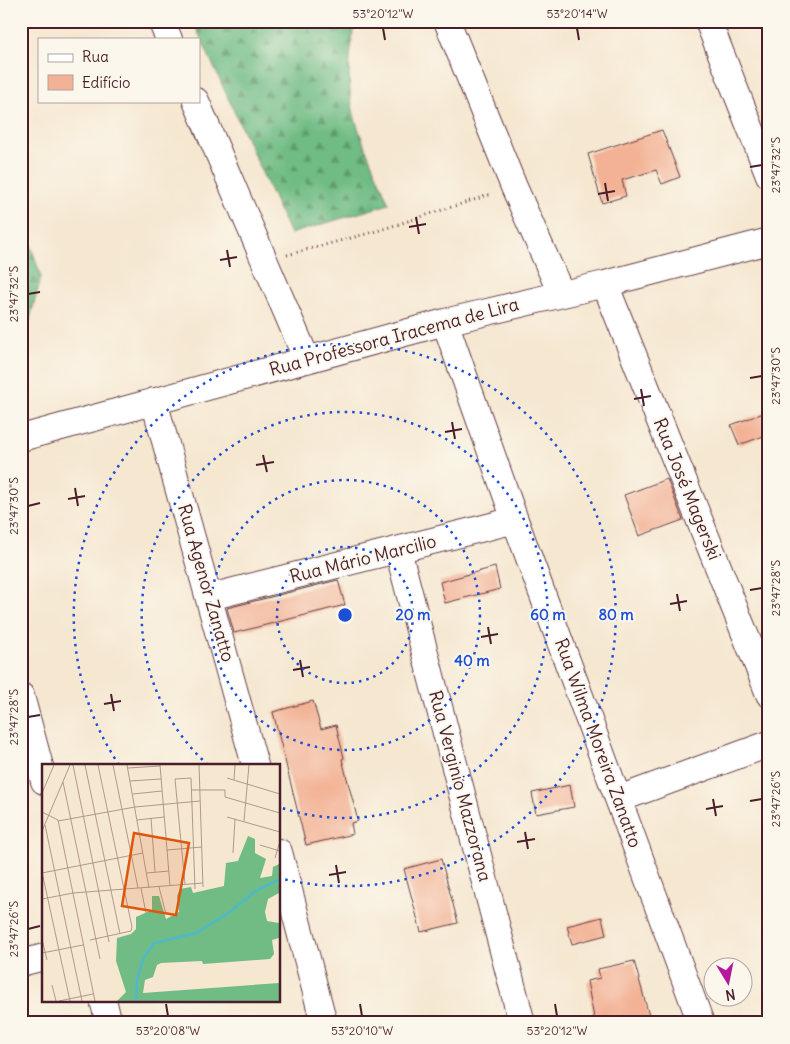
<svg xmlns="http://www.w3.org/2000/svg" width="790" height="1044" viewBox="0 0 790 1044" font-family="Delius,sans-serif">
	<style>
		.forest { fill: url(#forest-firs); stroke: #5d6e58 }
		.building { fill: #f3b295 }
		.lines { fill: none; stroke-linecap: round; stroke-linejoin: round }
		.street-casing { stroke: #643d44; stroke-width: 28 }
		.path { stroke: #643d44; stroke-width: 3; stroke-dasharray: 1 4; stroke-linecap: butt }
		.street { stroke: #fff; stroke-width: 26 }
		.ticks { fill: none; stroke: #4a1f2b; stroke-width: 2 }
		.ring { fill: none; stroke: #1d4ed8; stroke-width: 2.5; stroke-dasharray: 2.5 5 }
		.labels { text-anchor: middle; stroke-width: 4; stroke-linejoin: round; paint-order: stroke }
		.street-label { font-size: 18px; fill: #4a1f2b; stroke: #fbf7ec }
		.inset-river { fill: none; stroke: #4eb9ca; stroke-width: 2.5 }
		.inset-road { fill: none; stroke: #b1978e; stroke-width: 1 }
		.view { fill: #e0560e; fill-opacity: 0.15; stroke: #e0560e; stroke-width: 2.5 }
		.inset-edge { fill: none; stroke: #4a1f2b; stroke-width: 2.5 }
		.centre { fill: #1d4ed8; stroke: #fbf7ec; stroke-width: 2.5 }
		.ring-label { font-size: 15px; text-anchor: middle; font-weight: bold; fill: #1d4ed8; stroke: #fbf7ec; stroke-width: 4; stroke-linejoin: round; paint-order: stroke }
		.neatline { fill: none; stroke: #4a1f2b; stroke-width: 2 }
		.ticks-label { font-size: 12px; text-anchor: middle; fill: #4a1f2b }
	</style>
	<defs>
		<pattern id="forest-firs" width="22" height="20" patternUnits="userSpaceOnUse" patternTransform="scale(1.25)"><rect width="22" height="20" fill="#70bc84"/><path d="M5 1l3.5 6h-7zM16 11l3.5 6h-7z" fill="#5e986c"/></pattern>
	</defs>
	<rect width="100%" height="100%" fill="#fbf7ec"/>
	<filter id="ink" filterUnits="userSpaceOnUse"><feTurbulence type="fractalNoise" baseFrequency=".02" numOctaves="2"/><feDisplacementMap in="SourceGraphic" scale="10" xChannelSelector="R" yChannelSelector="G"/><feConvolveMatrix kernelMatrix="1 2 1 2 8 2 1 2 1" color-interpolation-filters="sRGB"/></filter>
	<filter id="wash" filterUnits="userSpaceOnUse"><feTurbulence type="fractalNoise" baseFrequency=".0096" numOctaves="4" result="noise"/><feDisplacementMap in="SourceGraphic" scale="20" xChannelSelector="R" yChannelSelector="G"/><feGaussianBlur stdDeviation="1.12" result="paint"/><feColorMatrix in="noise" values="0 0 0 0 0 0 0 0 0 0 0 0 0 0 0 0 0 1.4 0 .05"/><feComposite in="paint" operator="in"/></filter>
	<g filter="url(#wash)">
		<rect width="100%" height="100%" fill="#f5e7d0"/>
		<path class="forest" d="M193,21h162c-5,30 -9,59 -2,89 6,28 25,66 36,94l-99,30z
			M21,215l20,62 -20,77z"/>
		<g id="blocks">
			<path class="building" d="M662,130l18,47 -18,7 -6,-14 -34,10 4,16 -24,7 -14,-49z
				M769,411v23l-30,11 -8,-20z
				M667,479l16,41 -44,16 -15,-41z
				M495,567l5,22 -55,14 -5,-21z
				M338,580l7,25 -111,28 -7,-25z
				M313,701l8,28 15,-4 8,33 -2,1 16,62 -7,2 2,11 -47,11 -33,-133z
				M570,785l4,22 -38,7 -4,-21z
				M441,859l17,64 -37,9 -17,-63z
				M602,917l4,18 -34,9 -5,-18z
				M634,961l17,62h-56l-8,-42 13,-3 -2,-9z"/>
		</g>
	</g>
	<g filter="url(#ink)">
		<use href="#blocks" fill-opacity="0" stroke="#643d44" stroke-width="1"/>
		<g class="lines">
			<defs>
				<path id="street" d="M161,21l8,18
					M447,21l67,166 47,106
					M708,21l61,154
					M196,101l111,259
					M605,284l164,410
					M445,322l70,198 186,503
					M154,401l101,364
					M21,438l424,-116 160,-38 164,-43
					M398,550l124,473
					M210,597l305,-77
					M21,696l23,85
					M619,799l150,-55
					M279,852l45,171
					M21,963l23,-6
					M103,1000l6,23"/>
			</defs>
			<use href="#street" class="street-casing"/>
			<path class="path" d="M287,255l90,-24 115,-37"/>
			<use href="#street" class="street"/>
		</g>
	</g>
	<path class="ticks" d="M383,28l2,12M577,28l2,12M750,167l12,-2M605,183l3,18M598,194l17,-3M416,217l3,17M409,227l17,-3M227,250l3,17M220,260l17,-3M28,294l12,-2M750,378l12,-2M641,389l3,17M634,399l17,-3M452,422l3,17M445,432l17,-3M263,455l4,17M256,465l18,-3M75,488l3,18M68,499l17,-3M28,506l12,-3M750,590l12,-2M677,594l3,17M670,604l17,-3M488,627l3,17M481,637l17,-3M300,660l3,17M293,670l17,-3M111,694l3,17M104,704l17,-3M28,717l12,-2M713,799l3,17M750,801l12,-2M706,809l17,-3M525,832l3,17M517,842l18,-3M336,865l3,18M329,875l17,-3M28,929l12,-3M166,1004l2,12M360,1004l2,12M555,1004l2,12"/>
	<g class="ring">
		<circle cx="345" cy="615" r="68"/>
		<circle cx="345" cy="615" r="135"/>
		<path d="M208 765A203 203 0 1 1 279 807"/>
		<path d="M119 765A271 271 0 1 1 279 878"/>
	</g>
	<g class="labels">
		<g class="street-label">
			<text transform="translate(394 337) rotate(-15)" y="6">Rua Professora Iracema de Lira</text>
			<text transform="translate(687 489) rotate(68)" y="6">Rua José Magerski</text>
			<text transform="translate(363 559) rotate(-14)" y="6">Rua Mário Marcilio</text>
			<text transform="translate(206 583) rotate(74)" y="6">Rua Agenor Zanatto</text>
			<text transform="translate(598 743) rotate(70)" y="6">Rua Wilma Moreira Zanatto</text>
			<text transform="translate(460 786) rotate(75)" y="6">Rua Verginio Mazzorana</text>
		</g>
	</g>
	<g transform="translate(42 764)">
		<rect width="238" height="238" fill="#f5e7d0"/>
		<path d="M206,72l7,3v14l11,6 -6,19 12,-2 1,-9 6,-3v29l-11,6 -3,13 2,9 12,2v15l-7,2 2,14 -4,5 -67,5 -1,-3 -41,2 -4,2 -4,12 -8,3 -2,13 136,-10v18h-162l9,-9 -10,-31 1,-23 14,-4 5,-5v-12l16,-7v-14h7l7,23 13,-7 -2,-16 3,-7 11,-2 2,6 31,-7 2,-23 12,-2z" fill="#70bc84"/>
		<path class="inset-river" d="M94,237l1,-21 7,-23 10,-14 42,-10 34,-21 24,-20 26,-13"/>
		<path class="inset-road" d="M31,1l36,177M43,1l35,169M71,1l25,123M85,1l22,123M118,1l10,121M157,1l4,122M86,4l32,-2M185,14l53,16M192,16l1,-15M88,17l31,-2M21,18l37,177M150,26h33v7l55,16M0,29l12,-28M91,30l29,-3M0,48l16,8 37,181M185,53l53,15M109,54l4,54M95,56l27,-3M16,57l77,-14 65,-6M202,57l5,-56M3,61l37,176M0,67l28,-66M218,81l20,6M125,86l35,-3M191,89l2,-34M233,94l5,-17M0,108l28,129M0,109l101,-20M105,109l22,-2M143,120l-10,-105 16,-1 4,111M117,123l7,27M99,124l5,25M0,135l31,-6 130,-10M0,175l5,21M48,176l41,-9 1,-4 -34,-162M0,189l41,-8M10,221l4,16M17,237l34,-7"/>
		<path class="view" d="M92,69l55,10 -13,72 -54,-9z"/>
		<rect width="238" height="238" class="inset-edge"/>
	</g>
	<circle cx="345" cy="615" r="8" class="centre"/>
	<g class="ring-label">
		<text x="413" y="620">20 m</text>
		<text x="548" y="620">60 m</text>
		<text x="616" y="620">80 m</text>
		<text x="472" y="666">40 m</text>
	</g>
	<rect width="790" height="1044" fill="none" stroke="#fbf7ec" stroke-width="55"/>
	<rect x="38" y="38" width="162" height="65" fill="#fbf7ec" stroke="#b4a19f"/>
	<rect x="48" y="54" width="25" height="8" fill="#ffffff" stroke="#b4a19f"/>
	<text x="82" y="62" font-size="15" fill="#4a1f2b">Rua</text>
	<rect x="48" y="75" width="25" height="15" fill="#f3b295" stroke="#b4a19f"/>
	<text x="82" y="88" font-size="15" fill="#4a1f2b">Edifício</text>
	<g transform="translate(728 982) rotate(170)"><circle r="24" fill="#fbf7ec" stroke="#b4a19f"/>
	<path d="M0-4L9 19L0 12L-9 19Z" fill="#b5179e"/>
	<text y="-8" font-size="14" font-weight="bold" text-anchor="middle" fill="#4a1f2b">N</text>
	</g>
	<rect x="28" y="28" width="734" height="988" class="neatline"/>
	<g class="ticks-label">
		<text x="383" y="18">53°20'12"W</text>
		<text x="577" y="18">53°20'14"W</text>
		<text transform="translate(776 165) rotate(-90)" y="4">23°47'32"S</text>
		<text transform="translate(14 294) rotate(-90)" y="4">23°47'32"S</text>
		<text transform="translate(776 376) rotate(-90)" y="4">23°47'30"S</text>
		<text transform="translate(14 506) rotate(-90)" y="4">23°47'30"S</text>
		<text transform="translate(776 588) rotate(-90)" y="4">23°47'28"S</text>
		<text transform="translate(14 717) rotate(-90)" y="4">23°47'28"S</text>
		<text transform="translate(776 799) rotate(-90)" y="4">23°47'26"S</text>
		<text transform="translate(14 929) rotate(-90)" y="4">23°47'26"S</text>
		<text x="168" y="1035">53°20'08"W</text>
		<text x="362" y="1035">53°20'10"W</text>
		<text x="557" y="1035">53°20'12"W</text>
	</g>
</svg>
